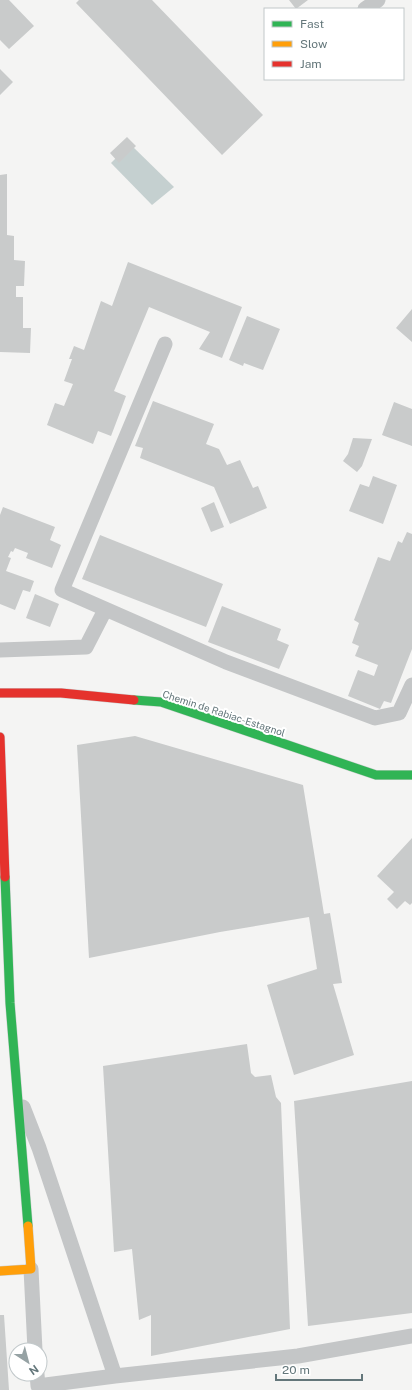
<svg xmlns="http://www.w3.org/2000/svg" width="412" height="1390" viewBox="0 0 412 1390" font-family="'Public Sans',sans-serif">
	<style>
		.water { fill: #c5d0d0 }
		.building { fill: #c9cbcb }
		.lines { fill: none; stroke-linecap: round; stroke-linejoin: round }
		.fast-casing { stroke: #ced0d0; stroke-width: 10 }
		.slow-casing { stroke: #ced0d0; stroke-width: 10 }
		.jam-casing { stroke: #ced0d0; stroke-width: 10 }
		.lane { stroke: #c4c6c7; stroke-width: 15 }
		.fast { stroke: #30b455; stroke-width: 9 }
		.slow { stroke: #ff9f0a; stroke-width: 9 }
		.jam { stroke: #e5322d; stroke-width: 9 }
		.labels { text-anchor: middle; stroke-width: 4; stroke-linejoin: round; paint-order: stroke }
		.street-label { font-size: 10px; fill: #63767a; stroke: #fff }
	</style>
	<rect width="100%" height="100%" fill="#f4f4f3"/>
	<path class="water" d="M130,144l44,43 -22,18 -41,-42z"/>
	<path class="building" d="M0,0h9l25,26 -25,23 -9,-9z
		M79,0h73l111,115 -41,40 -146,-152z
		M289,0h19l-12,9z
		M0,69l13,13 -13,13z
		M127,137l9,9 -17,17 -9,-10z
		M7,174v61l7,1v24l11,1 -1,25h-8v11h7v31h8l-1,25 -30,-1v-177z
		M128,262l114,45 -20,51 -23,-9 11,-17 -61,-25 -35,84 12,5 -7,19 -8,21 -13,-5 -5,13 -46,-19 8,-22 9,3 9,-22 -9,-3 8,-22h-3l5,-13 10,4 17,-49 11,5z
		M412,309v33l-16,-14z
		M247,316l33,13 -17,41 -19,-7 -1,3 -14,-6z
		M153,401l61,23 -8,20 13,5 8,16 13,-5 13,28 5,-2 9,22 -37,16 -16,-37 -74,-29 3,-10 -8,-2z
		M394,402l18,7v37l-30,-11z
		M353,438l19,1 -10,27 -5,6 -14,-11 5,-7z
		M373,476l24,9 -14,39 -34,-13 11,-27 9,3z
		M214,502l10,25 -13,5 -10,-24z
		M3,507l52,20 -5,13 11,5 -9,23 -26,-10 2,-5 -13,-5 -2,4 -2,-1 -3,6 3,1 -5,13 28,10 -4,11 -7,-2 -8,20 -15,-6v-89z
		M407,532l5,2v115l-21,54 -7,-2 -4,8 -32,-13 10,-26 16,6 4,-11 -23,-9 4,-10 -7,-3 7,-20 -5,-3 24,-63 12,4 8,-20 4,2z
		M100,535l123,49 -17,43 -124,-48z
		M35,594l24,10 -9,23 -24,-9z
		M222,606l59,23 -4,11 12,5 -10,24 -71,-27z
		M135,736l168,49 21,129 6,-1 12,70 -9,1 21,71 -60,20 -27,-90 50,-16 -8,-52 -89,15 -131,26 -12,-213z
		M412,838v65l-2,2 -5,-4 -8,8 -10,-10 7,-7 -17,-16z
		M247,1044l4,29 4,4 16,-2 5,22 5,6 9,226 -139,27v-41l-12,5 -7,-71 -18,3 -11,-186z
		M412,1081v232l-104,13 -14,-225z
		M0,1315h4l5,75h-9z"/>
	<g class="lines">
		<defs>
			<path id="fast" d="M134,700l27,2 215,73h36
				M5,877l5,126 18,223"/>
			<path id="slow" d="M0,1271l31,-2 -3,-43"/>
			<path id="jam" d="M0,693h61l73,7
				M0,737l5,140"/>
		</defs>
		<use href="#fast" class="fast-casing"/>
		<use href="#slow" class="slow-casing"/>
		<use href="#jam" class="jam-casing"/>
		<path class="lane" d="M365,9l13,-9
			M165,344l-103,246 164,72 149,56 24,-5 13,-28
			M0,650l86,-3 19,-37
			M23,1107l16,41 76,228 183,-20 114,-20
			M31,1269l4,81
			M37,1374l1,12 77,-10"/>
		<use href="#fast" class="fast"/>
		<use href="#slow" class="slow"/>
		<use href="#jam" class="jam"/>
	</g>
	<g class="labels">
		<g class="street-label">
			<text transform="translate(224 713) rotate(18)" y="4">Chemin de Rabiac-Estagnol</text>
		</g>
	</g>
	<rect x="264" y="8" width="140" height="72" fill="#ffffff" stroke="#c1c8ca"/>
	<rect x="272" y="21" width="20" height="6" fill="#30b455" stroke="#c1c8ca"/>
	<text x="300" y="28" font-size="12" fill="#63767a">Fast</text>
	<rect x="272" y="41" width="20" height="6" fill="#ff9f0a" stroke="#c1c8ca"/>
	<text x="300" y="48" font-size="12" fill="#63767a">Slow</text>
	<rect x="272" y="61" width="20" height="6" fill="#e5322d" stroke="#c1c8ca"/>
	<text x="300" y="68" font-size="12" fill="#63767a">Jam</text>
	<g transform="translate(28 1362) rotate(144)"><circle r="19" fill="#ffffff" stroke="#c1c8ca"/>
	<path d="M0-3L7 15L0 10L-7 15Z" fill="#96a2a4"/>
	<text y="-6" font-size="11" font-weight="bold" text-anchor="middle" fill="#63767a">N</text>
	</g>
	<path d="M276 1374v6h86v-6" fill="none" stroke="#63767a" stroke-width="2"/>
	<text x="282" y="1374" font-size="12" fill="#63767a" stroke="#ffffff" stroke-width="3" paint-order="stroke">20 m</text>
</svg>
